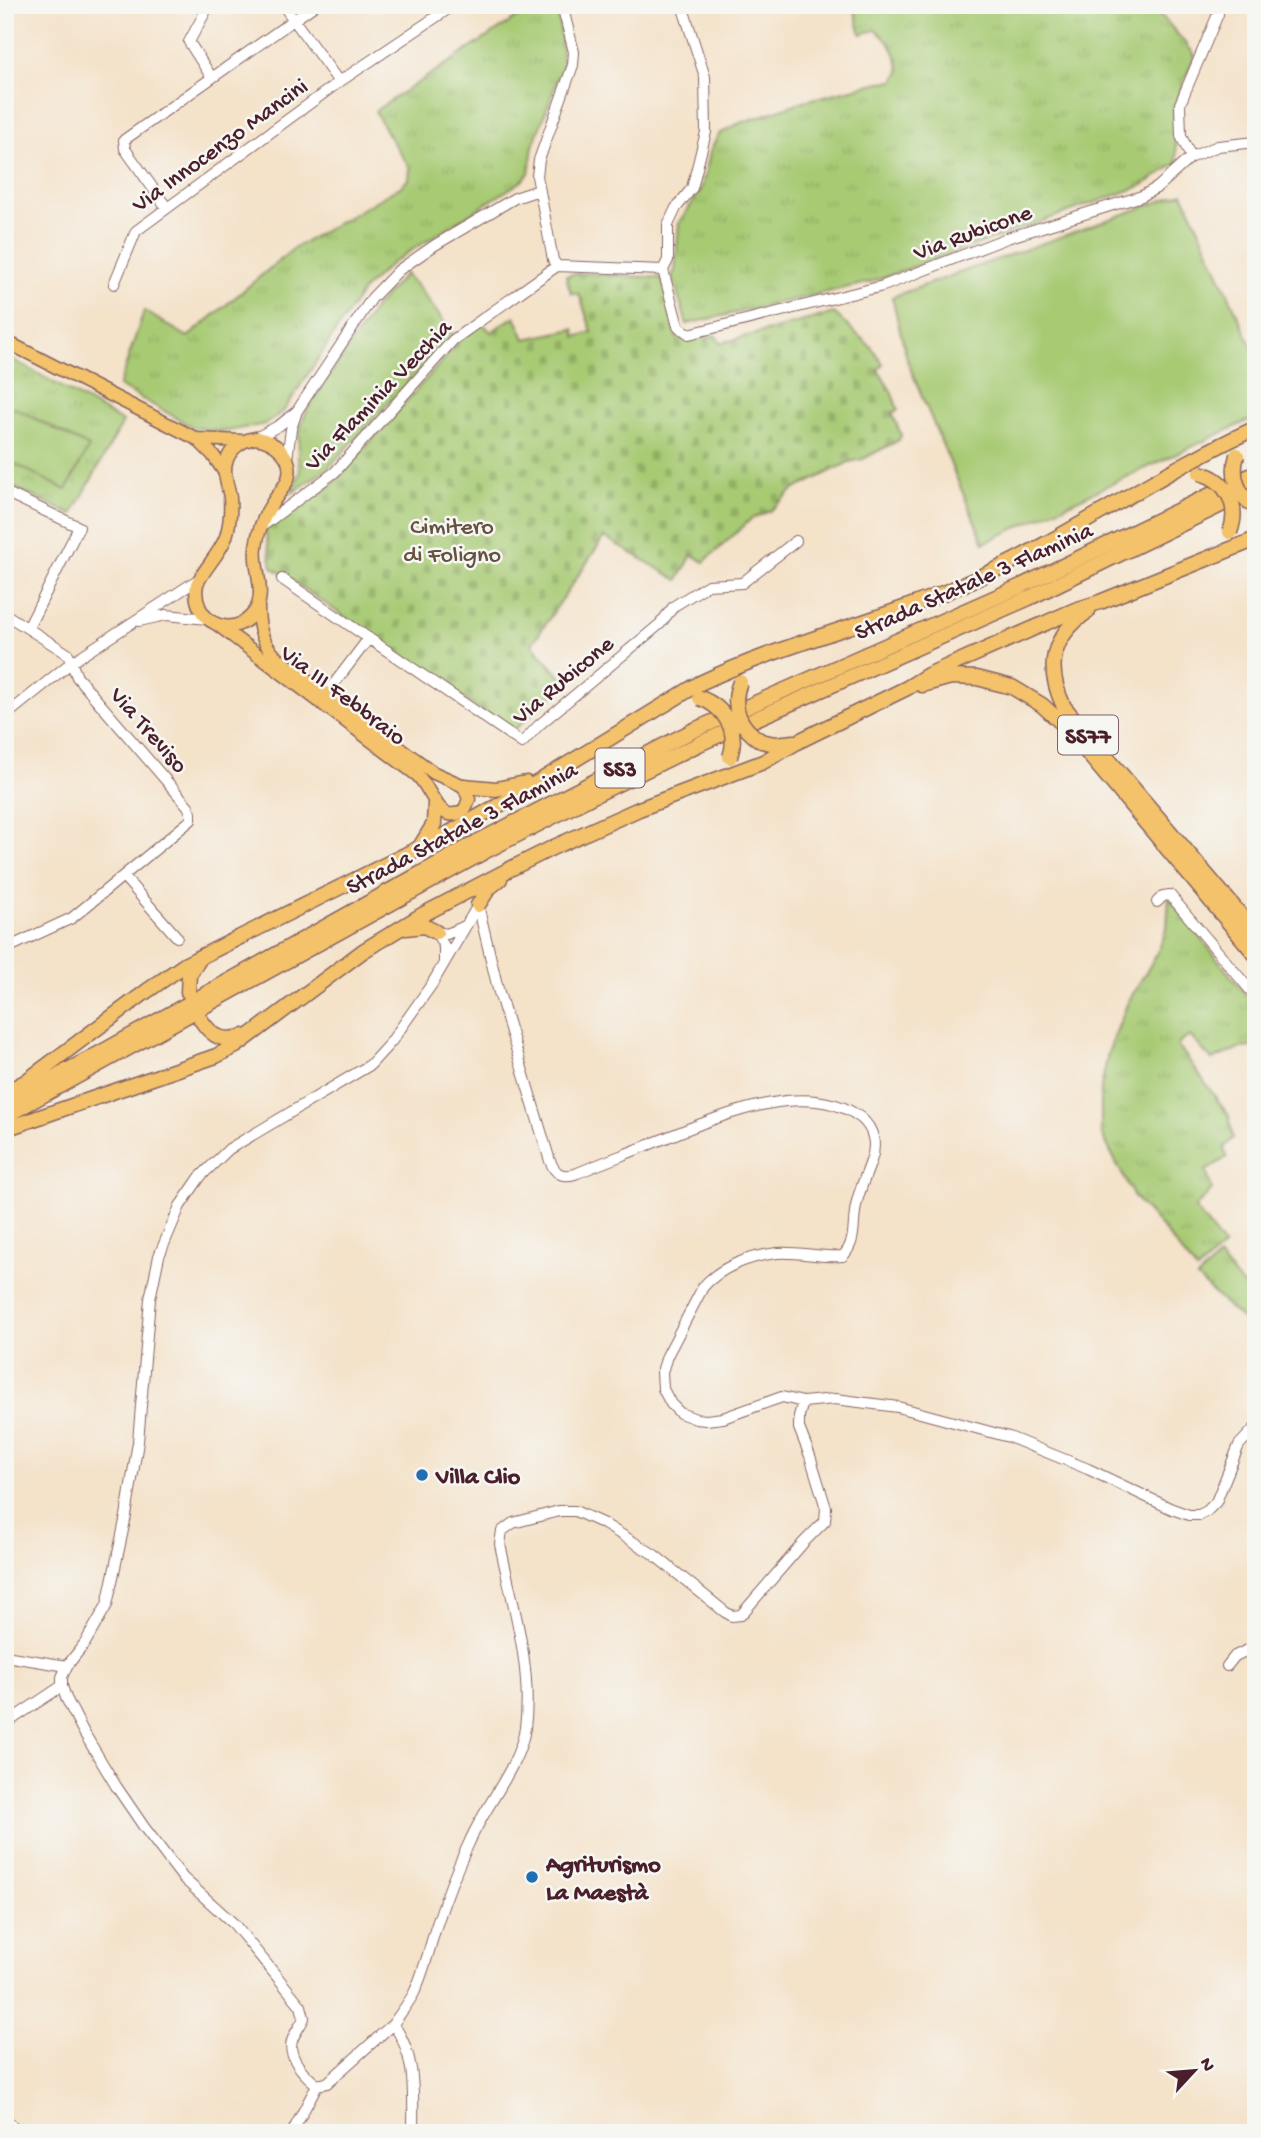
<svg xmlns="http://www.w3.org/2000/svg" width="1261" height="2138" viewBox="0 0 1261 2138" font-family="'Gochi Hand',sans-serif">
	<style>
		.grass { fill: url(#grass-tufts); stroke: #78744f; stroke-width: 2 }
		.cemetery { fill: url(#cemetery-stones); stroke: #78744f; stroke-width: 2 }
		.garden { fill: #a7ca73; stroke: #78744f; stroke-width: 2 }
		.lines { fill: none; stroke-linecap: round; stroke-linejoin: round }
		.minor-casing { stroke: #866362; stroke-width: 12 }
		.major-casing { stroke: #866362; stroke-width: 15 }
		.highway-casing { stroke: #866362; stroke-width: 17 }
		.minor { stroke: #fff; stroke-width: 10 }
		.major { stroke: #f3c26a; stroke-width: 12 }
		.highway { stroke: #f3c26a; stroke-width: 14 }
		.highway-bridge-casing { stroke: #866362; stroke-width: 17; stroke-linecap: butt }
		.highway-bridge { stroke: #f3c26a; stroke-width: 14 }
		.poi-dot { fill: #1f6fb2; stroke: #f6f6f2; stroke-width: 2.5 }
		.labels { text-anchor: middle; stroke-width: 5; stroke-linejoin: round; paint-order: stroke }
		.shield { fill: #f6f6f2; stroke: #7e6067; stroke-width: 2 }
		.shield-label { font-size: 23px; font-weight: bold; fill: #4a1f2b }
		.street-label { font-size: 24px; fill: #4a1f2b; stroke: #f6f6f2 }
		.park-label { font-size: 24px; fill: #665241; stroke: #f6f6f2 }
		.poi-label { font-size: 24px; font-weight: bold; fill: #4a1f2b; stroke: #f6f6f2; text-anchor: start }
	</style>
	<defs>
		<pattern id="grass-tufts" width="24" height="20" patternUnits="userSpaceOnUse" patternTransform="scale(1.75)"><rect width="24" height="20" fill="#a7ca73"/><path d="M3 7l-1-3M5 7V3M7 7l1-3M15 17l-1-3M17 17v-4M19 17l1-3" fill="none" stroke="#91ad64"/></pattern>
		<pattern id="cemetery-stones" width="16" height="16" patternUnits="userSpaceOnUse" patternTransform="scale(1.75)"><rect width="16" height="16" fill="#a7ca73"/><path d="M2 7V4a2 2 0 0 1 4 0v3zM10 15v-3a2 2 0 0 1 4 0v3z" fill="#91ad64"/></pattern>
	</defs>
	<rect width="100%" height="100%" fill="#f6f6f2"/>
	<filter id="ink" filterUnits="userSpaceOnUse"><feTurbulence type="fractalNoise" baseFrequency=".0143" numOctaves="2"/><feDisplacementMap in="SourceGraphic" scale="14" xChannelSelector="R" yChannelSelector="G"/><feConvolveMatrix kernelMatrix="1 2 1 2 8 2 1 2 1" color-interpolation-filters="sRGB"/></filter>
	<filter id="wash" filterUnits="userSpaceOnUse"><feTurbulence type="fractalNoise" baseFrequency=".00686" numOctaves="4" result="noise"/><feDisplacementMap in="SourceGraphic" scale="28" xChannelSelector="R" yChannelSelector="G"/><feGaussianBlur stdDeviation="1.57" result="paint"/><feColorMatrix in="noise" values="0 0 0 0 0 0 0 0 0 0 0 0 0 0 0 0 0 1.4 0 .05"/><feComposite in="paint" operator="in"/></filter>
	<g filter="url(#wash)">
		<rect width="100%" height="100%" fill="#f4e2c9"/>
		<path class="grass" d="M536,5h19l5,20 3,40 -30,81 -4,27 -7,8 -129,81 -30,28 -80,122 -18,12 -43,8 -29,-5 -74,-41 25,-75 44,26 105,-88 107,-62 9,-8 1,-11 -22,-33 -13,-24z
			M853,5h300l42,50 -22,53 4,55 -36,23 -270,96 -184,42 -15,-48 3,-5 4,-48 22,-33 10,-41 8,-15 19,-10 66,-23 76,-19 14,-1 6,-9c-3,-20 -9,-29 -24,-42l-15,4z
			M405,274l12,12 36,48 -124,133 -37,26 8,-21 -2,-16 2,-29 8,-19 68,-102z
			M5,355l118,67 -51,93 -67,-32z
			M1169,897l87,111v43l-2,-4 -15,1 -27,12 -22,-24 -13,8 52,72 4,22 -9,10 3,9 -21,14 6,18 -17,19 29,38 -27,25 -39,-48 -24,-26 -33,-64v-45l7,-35 20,-51 29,-48 10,-26z
			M1219,1257l23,28 4,-2 10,12v37l-59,-54z"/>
		<path class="cemetery" d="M577,273l85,5 14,59 14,2 12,-5 3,6 10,-5 6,8 113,-30 37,34 12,17 -5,6 13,21 7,19 -6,3 9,22 -2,5 -4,2 -32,17 -14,3 -56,28 -23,21 -19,8 -47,43 -12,-7 -14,25 -74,-43 -72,107 34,39 -54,49 -240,-165 -7,-38 69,-46 131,-148 17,-12 9,9 24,-16 10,23 49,-10 2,8 16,-5 -13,-38 -8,-1 -5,-17z"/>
		<path class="garden" d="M1183,193l73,163v61l-272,126 -76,-180 -16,-66z
			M13,407l76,40 -23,43 -61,-31v-37z"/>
	</g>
	<g filter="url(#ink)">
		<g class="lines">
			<defs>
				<path id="minor" d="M209,5l-20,37 23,36
					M283,5l56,77
					M562,5l12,47 -1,13 -34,95 -2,16 16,84 4,6 106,4 15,56 11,8 194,-48 124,-48 135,-42 16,-9 33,-30 27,-11 38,-4
					M1191,157l-10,-21 -1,-32 38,-90v-9
					M167,208l-42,-59 -1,-9 191,-135
					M663,270l5,-10v-35l8,-17 16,-20 14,-56 -1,-55 -23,-72
					M114,284l22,-53 203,-149 115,-77
					M256,438l24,-13 17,-14 75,-113 27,-28 36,-25 80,-47 24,-8
					M287,459l4,-30 6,-18
					M5,492l74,35 -51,101
					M261,527l74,-55 118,-132 104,-74
					M282,579l240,164 17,-18 121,-101 14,-18 34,-21 34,-2 54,-42
					M5,614l63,40 9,23 111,129 3,7v7l-119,98 -67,31
					M139,621l27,-6 42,4
					M327,693l42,-55
					M5,716l67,-54 127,-83
					M123,876l54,61
					M1157,902l6,-6 7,-1 86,102
					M478,905l20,84 52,172c5,12 11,17 25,13 29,-12 59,-23 88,-35 55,-22 144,-62 198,-21 13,11 16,27 10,43 -5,15 -12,29 -15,45 -4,18 1,35 -13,50 -22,2 -45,-5 -66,-3 -27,3 -57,14 -74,34l-36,69 -5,16 1,17 8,15 9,9 16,6 10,1 17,-2 59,-21 21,5 32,-3 63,8 111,30 79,32 84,40 17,6h10l8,-4 9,-9 23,-57 17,-18
					M436,932l8,14v16
					M436,932l11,2 18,-8
					M5,1656l62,10
					M1227,1666l8,-10 21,-10
					M5,1724l57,-38
					M317,2085c-12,-10 -32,-29 -24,-47 3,-7 8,-13 11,-20l-3,-12 -67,-82 -51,-46 -39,-51 -28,-41 -33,-55 -17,-33 -4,-12v-9l5,-11 18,-23 22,-38 19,-89 12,-74 12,-143 9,-43 21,-50 20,-29 29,-28 141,-84 21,-23 41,-58 46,-79
					M317,2085l10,-2 66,-59
					M5,2119l12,12 5,2
					M292,2133l25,-48
					M413,2133c0,-38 4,-77 -20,-109 7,-10 15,-20 21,-31 10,-21 15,-43 22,-66 9,-28 20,-57 33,-84 15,-36 51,-77 56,-115 8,-61 -13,-125 -25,-184l2,-13 11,-8 46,-12h16l29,13 49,30 72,58 7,4 9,-1 63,-73 21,-21 1,-13 -16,-52 -11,-28v-12l4,-14"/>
				<path id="major" d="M5,341l192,98 16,16 12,18
					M256,438c19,3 39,19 32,41 -3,8 -10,15 -15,23 -9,13 -15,29 -17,45 -3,20 11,46 -1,64 -22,32 -65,10 -58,-27 8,-17 22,-29 29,-47 4,-13 5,-26 4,-39 -1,-9 -5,-18 -5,-27 0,-18 14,-31 31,-33z
					M197,439l45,2
					M218,625l199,150c15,13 22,54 48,34l4,-10 -5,-13 -30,-13 -159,-117c-14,-15 -17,-31 -17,-51"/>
				<path id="highway" d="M1088,611c-37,26 -43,56 -24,96l192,226
					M922,685l29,-8 26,1 35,9 30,18 23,21 191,229
					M761,741l14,3 19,-2
					M464,786l32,3 30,-6
					M420,847l14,-23 1,-21
					M478,905l11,-17 11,-9
					M406,928l18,-2 12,6
					M188,992l1,-17 11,-17
					M201,1020c11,17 23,23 42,16
					M5,1093l20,-11 122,-91 39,-27 263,-131 68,-38 183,-112c87,-41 182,-62 269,-101 100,-44 188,-109 287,-154
					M5,1104l97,-52 375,-210 215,-111 329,-145 235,-113
					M5,1116l479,-264 107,-55 108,-53 330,-146 227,-110
					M5,1129l211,-73 20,-10 127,-95 59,-36 90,-47 42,-21 85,-38 124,-47 38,-22 106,-52 21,-13 147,-65 25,-8 156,-63"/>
			</defs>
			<use href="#minor" class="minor-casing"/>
			<use href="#major" class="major-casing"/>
			<use href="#highway" class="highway-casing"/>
			<use href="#minor" class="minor"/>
			<use href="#major" class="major"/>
			<use href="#highway" class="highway"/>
			<defs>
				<path id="highway-bridge" d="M1237,455c-6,20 0,41 19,52
					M1200,473c27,7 40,33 30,59
					M740,682c-10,25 0,46 21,59
					M700,698c25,9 39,33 30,59"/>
			</defs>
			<use href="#highway-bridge" class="highway-bridge-casing"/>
			<use href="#highway-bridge" class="highway-bridge"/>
		</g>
	</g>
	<g class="poi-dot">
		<circle cx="422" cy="1475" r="7"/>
		<circle cx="532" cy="1877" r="7"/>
	</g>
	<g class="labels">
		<g class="shield">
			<rect x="1058" y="715.5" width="60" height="39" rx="5"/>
			<rect x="595.5" y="748.5" width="49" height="39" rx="5"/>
		</g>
		<g class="shield-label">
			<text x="1088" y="743">SS77</text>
			<text x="620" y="776">SS3</text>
		</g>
		<g class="street-label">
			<text transform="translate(219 144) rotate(-36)" y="8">Via Innocenzo Mancini</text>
			<text transform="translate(972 231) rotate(-20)" y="8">Via Rubicone</text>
			<text transform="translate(377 394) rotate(-46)" y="8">Via Flaminia Vecchia</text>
			<text transform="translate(973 580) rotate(-24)" y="8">Strada Statale 3 Flaminia</text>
			<text transform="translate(562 679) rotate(-40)" y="8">Via Rubicone</text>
			<text transform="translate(344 694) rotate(37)" y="8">Via III Febbraio</text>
			<text transform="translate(150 729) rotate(49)" y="8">Via Treviso</text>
			<text transform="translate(461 827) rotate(-28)" y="8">Strada Statale 3 Flaminia</text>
		</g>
		<g class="park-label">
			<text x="452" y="533">Cimitero<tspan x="452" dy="28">di Foligno</tspan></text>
		</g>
		<g class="poi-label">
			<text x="436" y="1483">Villa Clio</text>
			<text x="546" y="1871">Agriturismo<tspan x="546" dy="28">La Maestà</tspan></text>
		</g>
	</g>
	<rect width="1261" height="2138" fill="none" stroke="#f6f6f2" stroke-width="28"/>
	<g transform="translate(1194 2071) rotate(64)" stroke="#f6f6f2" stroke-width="5" paint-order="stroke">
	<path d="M0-5L12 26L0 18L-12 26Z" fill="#4a1f2b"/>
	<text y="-10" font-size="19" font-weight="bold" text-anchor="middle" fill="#4a1f2b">N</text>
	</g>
</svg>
